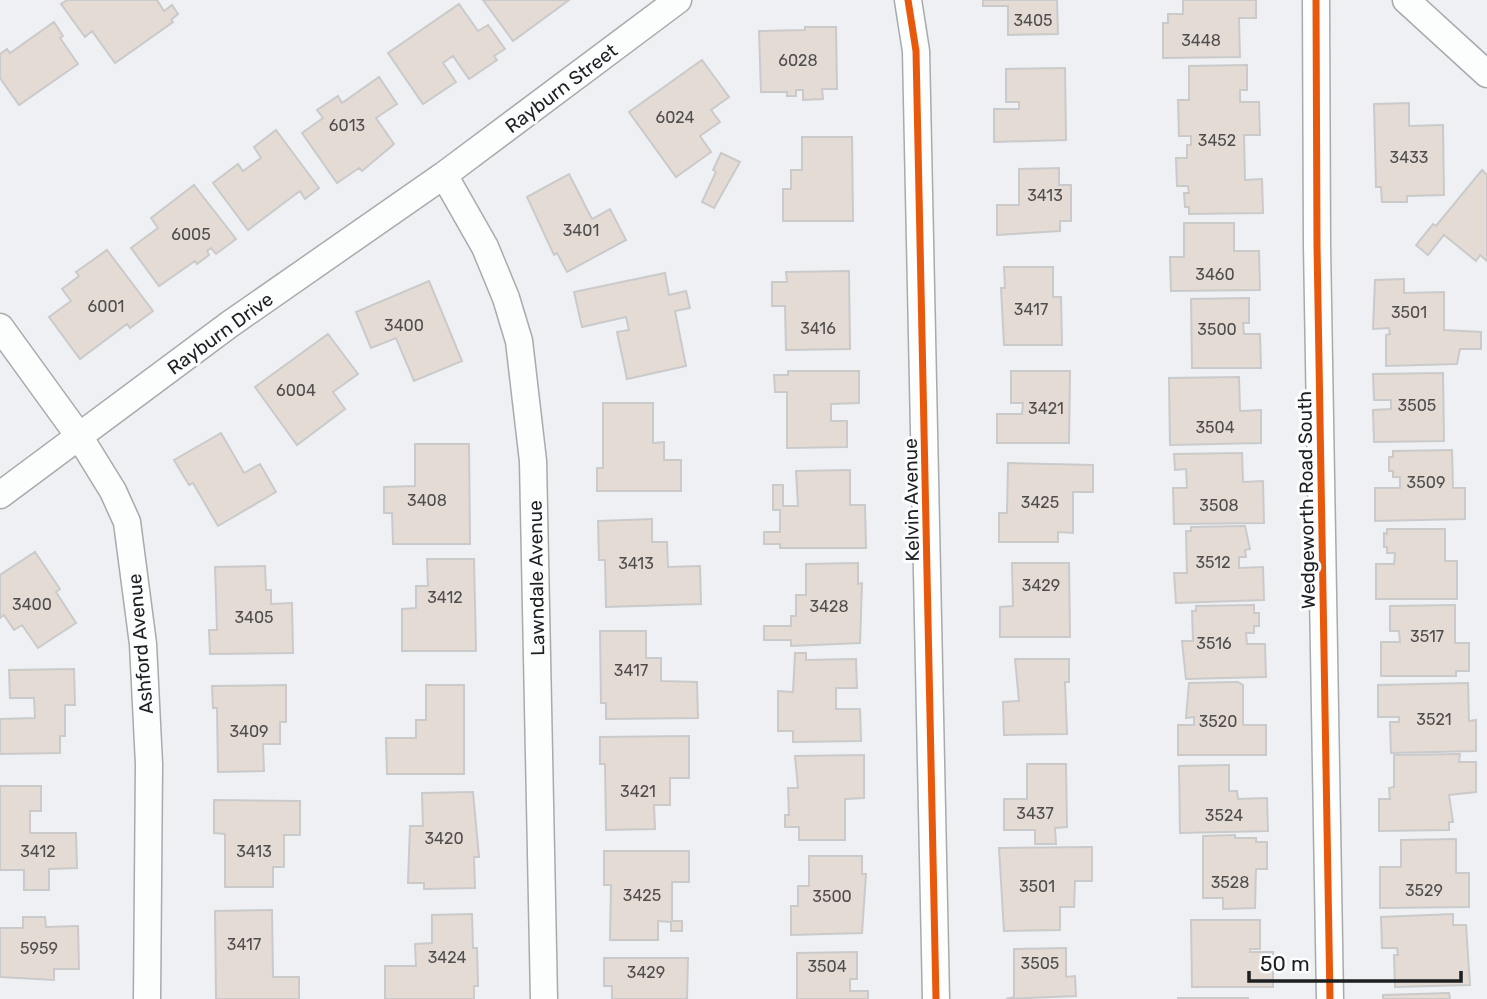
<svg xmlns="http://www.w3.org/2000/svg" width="1487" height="999" viewBox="0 0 1487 999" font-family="Rubik,sans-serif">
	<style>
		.building { fill: #e5dbd5; stroke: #cacacb; stroke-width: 2 }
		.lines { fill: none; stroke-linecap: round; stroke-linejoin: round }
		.minor-casing { stroke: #a8aaac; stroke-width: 29 }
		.minor { stroke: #fcfdfd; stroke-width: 26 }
		.cycleway-casing { stroke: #fcfdfe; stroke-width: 11 }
		.cycleway { stroke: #e8590c; stroke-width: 7 }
		.labels { text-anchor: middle; stroke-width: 6; stroke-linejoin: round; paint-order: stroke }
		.number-label { font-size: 16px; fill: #4f4e4d }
		.street-label { font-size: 19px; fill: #1d1f20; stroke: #fcfdfe }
	</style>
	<rect width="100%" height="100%" fill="#eef0f3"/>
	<path class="building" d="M67,0h90l7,11 8,-6 6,9 -7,6 2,2 -58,41 -23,-32 -7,6 -24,-33z
		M483,0h86l-56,41z
		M983,0h74l1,34 -50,1v-29h-25z
		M1183,0h73v18h-17l1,39 -77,1v-35h5v-9h15z
		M459,4l19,27 10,-6 17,24 -11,7 3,4 -28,19 -16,-23 -10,7 13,19 -33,22 -35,-51z
		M54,22l9,14 -3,2 18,26 -59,41 -19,-27v-24l7,-5 3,4z
		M805,27h31l1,62h-15l1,10 -20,1v-10h-7v6h-9v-4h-26l-2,-61 46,-1z
		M702,60l27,37 -18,13 9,12 -20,14 11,16 -35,25 -47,-65z
		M1247,65v25h-7v12h19l1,33h-16l1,45 17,-1 1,34 -74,1v-7h-4l-1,-14h5l-1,-7h-11l-1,-28h11v-13h4v-9h-12l-1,-36h11v-34z
		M1065,68l1,72 -72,2v-33h25v-7h-13v-33z
		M379,77l18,27 -21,14 18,26 -32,27 -3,-3 -22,15 -35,-50 21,-15 -6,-8 21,-14 4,7z
		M1409,103v23l34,-1 1,70 -37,1v6h-25l-1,-15h-5l-2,-83z
		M276,130l43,58 -14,11 -5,-8 -52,39 -35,-47 25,-19 5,7 18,-13 -7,-11z
		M802,137h50l1,84h-70v-32h8v-19h11z
		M721,153l19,9 -26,46 -12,-6 14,-30 -3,-2z
		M1059,168v17h12v36h-11v10l-63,4v-30h22v-36z
		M1482,170l5,5v86l-7,-6 -4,6 -32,-26 -16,20 -12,-10 17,-21 3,2z
		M569,174l23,45 18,-10 16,31 -59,32 -10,-19 -3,2 -27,-58z
		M194,185l42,54 -20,15 -5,-6 -4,3 2,4 -12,9 -2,-3 -36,25 -28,-38 27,-20 -7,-10z
		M1184,223h50v28h25l1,39 -89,1 -1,-34h14z
		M107,250l46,61 -23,17 -3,-4 -47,35 -31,-42 22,-16 -9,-12 17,-13 -3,-4z
		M1004,267h49v30h8l1,48h-58l-3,-57h4z
		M849,271l1,78 -64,1 -1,-44h-13v-24h15l-1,-10z
		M665,273l4,22 17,-4 4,17 -15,3 11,55 -59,13 -10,-47 12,-2 -3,-13 -44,10 -8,-35z
		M1404,279v14l40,-1v38l37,2v17h-21l-3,15 -71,2v-31l4,-1 -1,-6 -16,1 2,-49z
		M429,281l33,80 -48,20 -18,-43 -25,10 -15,-36z
		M1249,298v25h-6l1,11h16l1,34h-69l-1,-69z
		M328,334l30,40 -25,18 12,17 -48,36 -42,-58z
		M788,371h71v32l-28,1v17h16v26l-60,1v-56h-12l-1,-17h14z
		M1011,371h59l-1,72h-72v-29h25l1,-11h-12z
		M1443,373l1,68 -70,1 -1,-32 18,-1v-9h-17l-1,-26z
		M1239,377l1,34 21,-1v33l-91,2 -1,-67z
		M603,403h50v40l11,-1v18h17v31h-84v-23h6z
		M221,433l23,40 16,-9 16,28 -58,34 -25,-43 -4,2 -15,-25z
		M415,444h54l1,100h-77l-1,-31h-8v-26l31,-1z
		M1452,450l1,38h12v31l-90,2v-33h25v-11h-7v-6h-4v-14h4v-6z
		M1242,453l1,29 20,-1 1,42 -90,1 -1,-36h14l-1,-19 -11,1 -1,-16z
		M1008,463l85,2v27h-20v41l-15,-1v10h-59v-29h8z
		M850,470v35h15l1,43h-86v-4h-16v-12h16v-22h-7v-25h10v21h15l-2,-35z
		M652,519v23h15l1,25 32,-1 1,38 -95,3 -1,-47h-6l-1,-39z
		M1245,526l5,23 -5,1 1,7h-7v11l24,-1 1,33 -88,3 -2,-30h13l-1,-42h5v-4z
		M1387,529h58v32h12v38h-81v-35h18l1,-11h-8v-6h-3v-14l3,1z
		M35,552l25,37 -4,3 20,31 -38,25 -16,-23 -8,5 -10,-15 -4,3v-43z
		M427,559h47l2,92h-74v-42l14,-1v-22h12z
		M858,563v21l4,-1 -2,60 -69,3v-6h-27v-14h27v-10h5v-21h10v-31z
		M1012,563h57l1,74h-70v-30l13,-1z
		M265,566l1,24h5v14l21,-1 1,50 -83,1 -1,-24h8l-2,-63z
		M1254,605v8h5v13h-5v7h-8l1,11h18l1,33 -80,2 -4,-38h11l-1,-30h4v-5z
		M1455,605v38h14v28h-13v5h-75v-34h19l-1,-11h-9v-25z
		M600,631h46v27h15v23l36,1 1,36 -92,1v-16h-5z
		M795,653h11v7l50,-1 1,29h-21v21h24l1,32 -68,1v-11h-15v-40l15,1z
		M1015,659h54v23h-4l2,52 -63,1 -1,-33 16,-1z
		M74,669l1,36h-10v31h-5v17l-60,1v-35l35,-1 -1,-20h-24l-1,-28z
		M1238,682l5,3v40h23v30h-88v-30h16v-8l-8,1 3,-35z
		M1468,683l1,38 7,-1v31l-85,2 -1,-31h9v-5h-21v-32z
		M286,685v37h-6v22h-17l1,27 -46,1 -1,-64h-4l-1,-22z
		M426,685h38v89h-77l-1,-36h30v-18h10z
		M689,736v42h-19v27h-16l1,24 -49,1 -1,-66h-5v-27z
		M1460,754l-1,8h17v30l-27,3 4,27h-4v8l-70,1v-32h11l-1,-11 5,-1v-32z
		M864,755v43l-19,1v41h-46v-13h-14v-12h4l-1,-27h10l-3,-32z
		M1027,764h39l1,63 -12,1 1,16h-21v-14h-31v-31h23z
		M1229,765v26h8l1,8 29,-1 1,33 -88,2 -1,-67z
		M0,786h41v25h-11v22h46l1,35 -28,1v21h-25v-20h-24z
		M473,792l6,65h-5l1,31 -51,1v-6h-16l2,-57h13l-1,-33z
		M214,800l86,1v34h-16v32h-11v20h-48v-53l-11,-1z
		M1235,835v3h21v4h11v27h-11l-1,39 -32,1v-11h-20v-62z
		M1456,839v34h13v34l-89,1v-41h21v-27z
		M1092,847v34h-17l-1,26h-14v23l-56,1 -5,-83z
		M604,851h85v31h-17v39h10v10h-11v-9l-13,-1v19h-48l1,-55h-7z
		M809,856h53v18h4l-4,59 -71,2v-29h7v-20h11z
		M272,910l1,67h26v22h-83l-1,-88z
		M472,914l1,34h4l1,38h-4v13h-89v-33h31l-1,-22 17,-1v-28z
		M1453,914v11h13l4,60 -75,2 -1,-32h4l-1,-7h-15l-1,-31z
		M23,917h22l1,10 32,-1 1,43h-25v11l-54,-3v-49h23z
		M1191,920h69v29h-10v3h23v35h-81z
		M1066,948v29l9,-1 1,20 -70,3 8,-2v-48z
		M857,952v27h-7v12h18v8h-71v-46z
		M604,958h84l-1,41h-75v-13h-8z
		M1449,993l1,6h-67v-4z
		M1178,998h70v1h-70z"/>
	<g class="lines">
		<defs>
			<path id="minor" d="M908,0l8,51 20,948
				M1316,0l1,245 13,754
				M1406,0l81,74
				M444,175l41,72 21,51 13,43 14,120 11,538
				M0,327l79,109 34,55 14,31 16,122 6,120 -2,235
				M0,495l230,-171 214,-149 234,-175"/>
		</defs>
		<use href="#minor" class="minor-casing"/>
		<use href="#minor" class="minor"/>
		<defs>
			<path id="cycleway" d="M908,0l8,51 20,948
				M1316,0l1,245 13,754"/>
		</defs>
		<use href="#cycleway" class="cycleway-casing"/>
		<use href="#cycleway" class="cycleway"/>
	</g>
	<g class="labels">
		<g class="number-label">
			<text x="1033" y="26">3405</text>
			<text x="1201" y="46">3448</text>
			<text x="798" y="66">6028</text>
			<text x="675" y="123">6024</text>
			<text x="347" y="131">6013</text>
			<text x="1217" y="146">3452</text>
			<text x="1409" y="163">3433</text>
			<text x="1045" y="201">3413</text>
			<text x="581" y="236">3401</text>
			<text x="191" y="240">6005</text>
			<text x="1215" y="280">3460</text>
			<text x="106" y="312">6001</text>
			<text x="1031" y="315">3417</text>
			<text x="1409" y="318">3501</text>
			<text x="404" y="331">3400</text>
			<text x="818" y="334">3416</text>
			<text x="1217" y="335">3500</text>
			<text x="296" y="396">6004</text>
			<text x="1417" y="411">3505</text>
			<text x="1046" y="414">3421</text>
			<text x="1215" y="433">3504</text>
			<text x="1426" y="488">3509</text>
			<text x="427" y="506">3408</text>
			<text x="1040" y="508">3425</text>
			<text x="1219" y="511">3508</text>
			<text x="1213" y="568">3512</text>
			<text x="636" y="569">3413</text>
			<text x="1041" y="591">3429</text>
			<text x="445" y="603">3412</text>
			<text x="32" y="610">3400</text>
			<text x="829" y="612">3428</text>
			<text x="254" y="623">3405</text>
			<text x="1427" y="642">3517</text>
			<text x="1214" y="649">3516</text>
			<text x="631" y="676">3417</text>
			<text x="1434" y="725">3521</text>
			<text x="1218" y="727">3520</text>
			<text x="249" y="737">3409</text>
			<text x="638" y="797">3421</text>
			<text x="1035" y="819">3437</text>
			<text x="1224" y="821">3524</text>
			<text x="444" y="844">3420</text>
			<text x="38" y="857">3412</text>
			<text x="254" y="857">3413</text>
			<text x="1230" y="888">3528</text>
			<text x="1037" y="892">3501</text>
			<text x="1424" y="896">3529</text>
			<text x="642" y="901">3425</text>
			<text x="832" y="902">3500</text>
			<text x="244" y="950">3417</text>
			<text x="39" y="954">5959</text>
			<text x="447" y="963">3424</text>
			<text x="1040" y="969">3505</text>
			<text x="827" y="972">3504</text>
			<text x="646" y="978">3429</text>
		</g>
		<g class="street-label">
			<text transform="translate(561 88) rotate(-37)" y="7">Rayburn Street</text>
			<text transform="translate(220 333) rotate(-36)" y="7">Rayburn Drive</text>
			<text transform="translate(911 500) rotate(-91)" y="7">Kelvin Avenue</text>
			<text transform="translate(1306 500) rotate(-91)" y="7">Wedgeworth Road South</text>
			<text transform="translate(536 578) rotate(-91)" y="7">Lawndale Avenue</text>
			<text transform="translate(140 644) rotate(-95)" y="7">Ashford Avenue</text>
		</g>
	</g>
	<path d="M1249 971v10h212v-10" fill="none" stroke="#1d1f20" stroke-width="3.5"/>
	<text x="1260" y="971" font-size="21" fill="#1d1f20" stroke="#fcfdfe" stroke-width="5" paint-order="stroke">50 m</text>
</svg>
